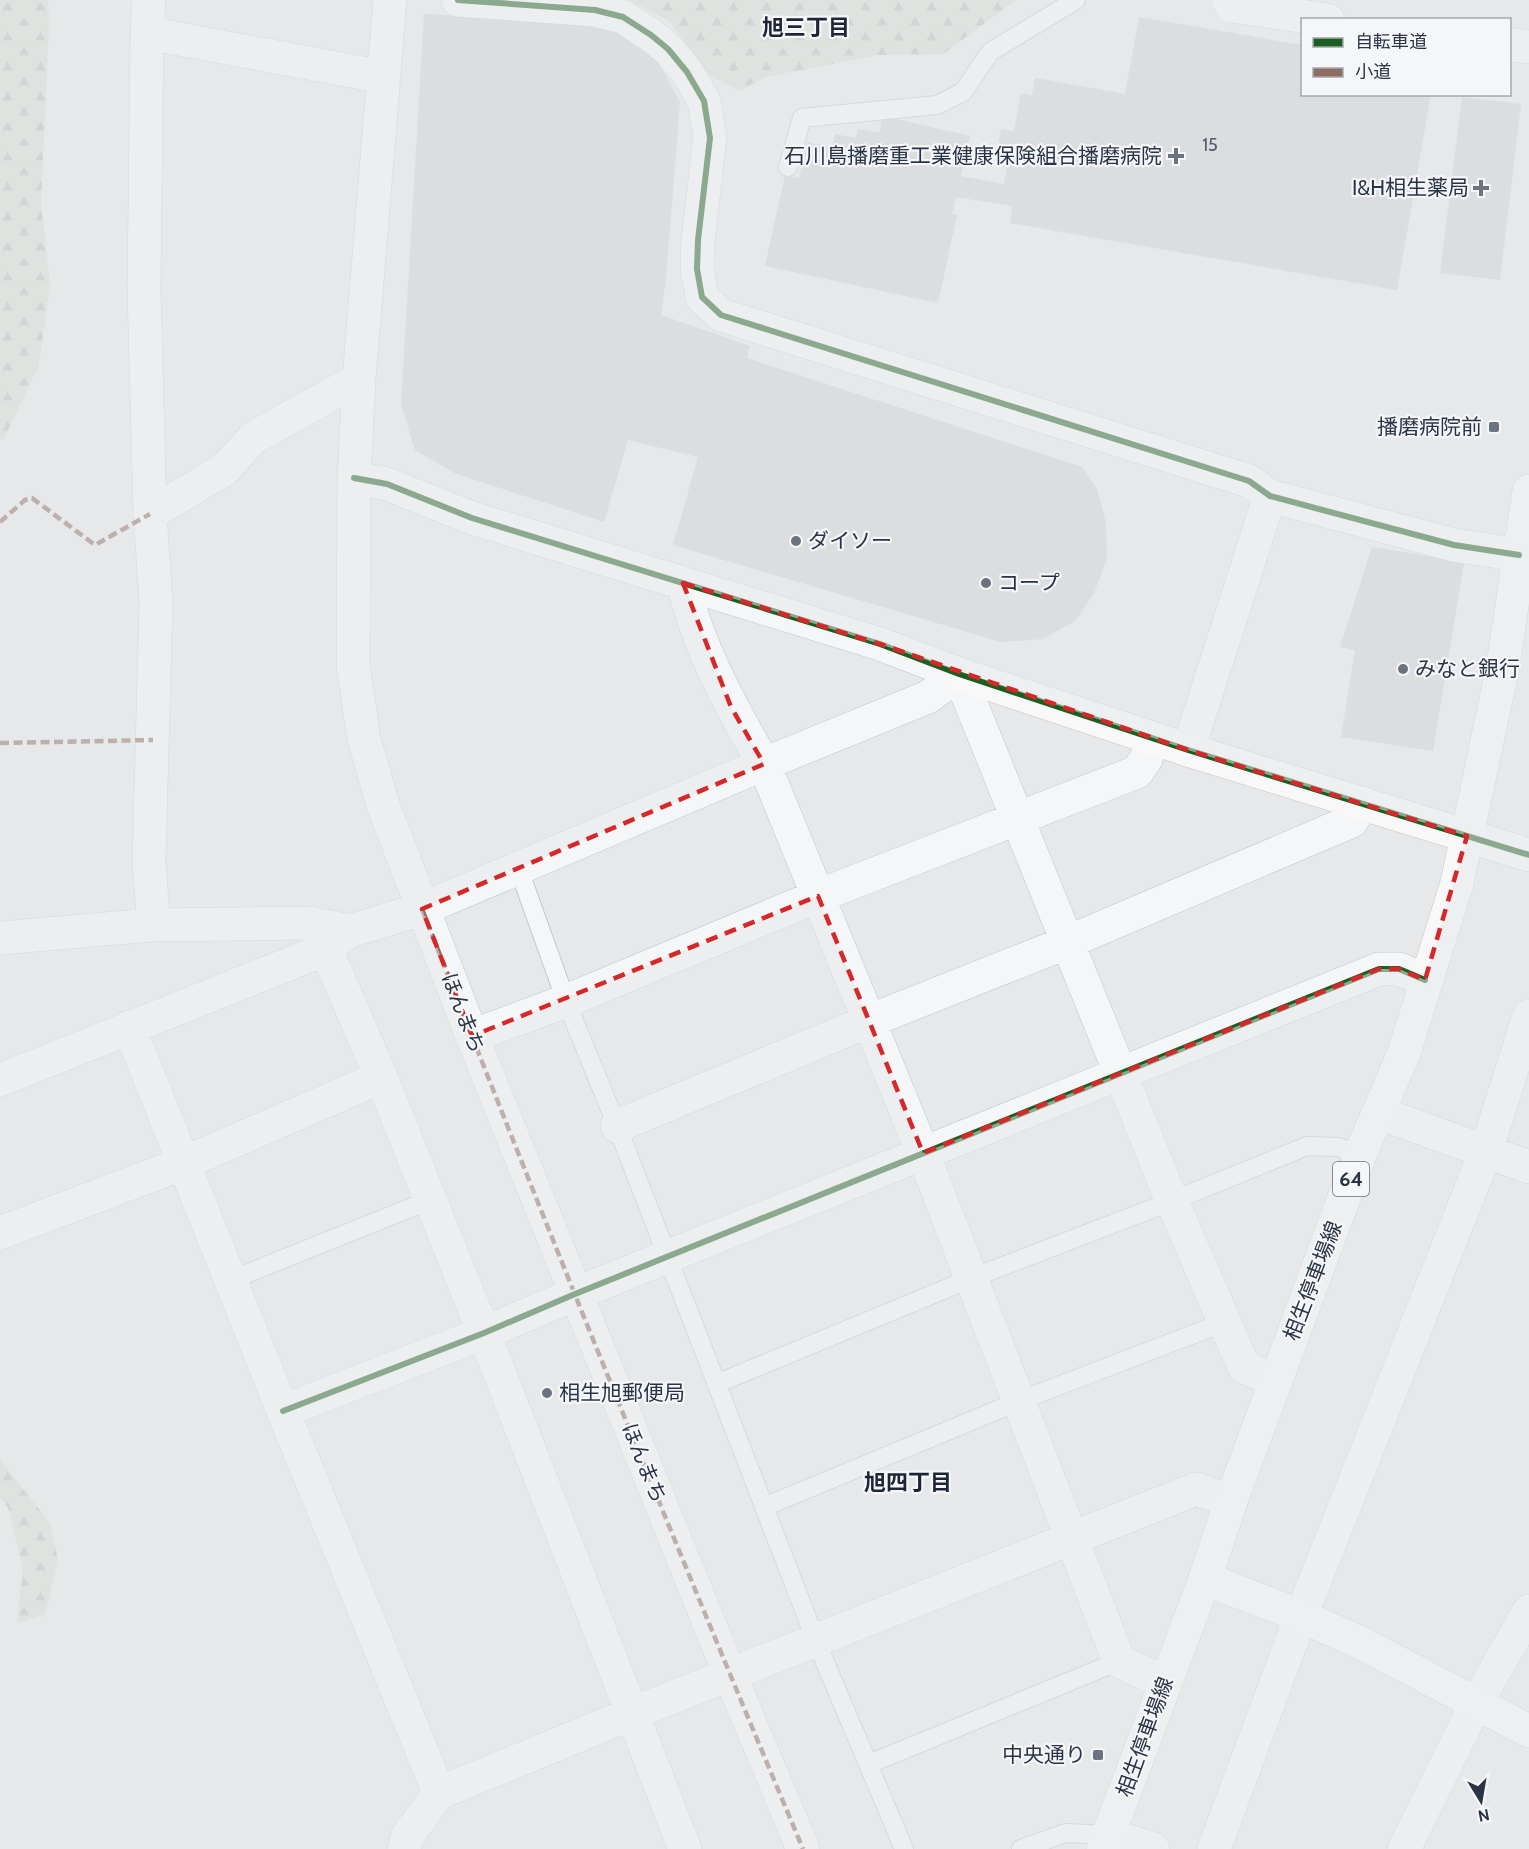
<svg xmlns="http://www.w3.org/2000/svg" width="1529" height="1849" viewBox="0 0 1529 1849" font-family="Cabin,'Noto Sans JP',sans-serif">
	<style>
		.forest { fill: url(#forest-firs) }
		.building { fill: #ced0d3 }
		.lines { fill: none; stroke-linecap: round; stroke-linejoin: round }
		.lane-casing { stroke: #c4c6c8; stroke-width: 20 }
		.street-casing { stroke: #c4c6c8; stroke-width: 34 }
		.secondary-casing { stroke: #c4c6c8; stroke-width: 34 }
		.primary-casing { stroke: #c2c5c8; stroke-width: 34 }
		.lane { stroke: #f5f6f7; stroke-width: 18 }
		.street { stroke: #f5f6f7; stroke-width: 33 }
		.secondary { stroke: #f8f8f8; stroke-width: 33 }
		.primary { stroke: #f8f8f8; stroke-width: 33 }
		.quiet { stroke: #8d6e63; stroke-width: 4.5; stroke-dasharray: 9 4.5; stroke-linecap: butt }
		.cycleway-casing { stroke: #f4f6f9; stroke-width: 10 }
		.cycleway { stroke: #1b5e20; stroke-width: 6 }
		.marked { fill: none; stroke: #d62828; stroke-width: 4.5; stroke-dasharray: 12 8; stroke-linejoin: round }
		.poi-dot { fill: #6c737f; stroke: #f4f6f9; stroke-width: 2 }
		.labels { text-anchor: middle; stroke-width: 4.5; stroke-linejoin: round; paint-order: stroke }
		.number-label { font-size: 18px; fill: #545c69 }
		.shield { fill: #f4f6f9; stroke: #676e7b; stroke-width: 1.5 }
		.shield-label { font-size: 20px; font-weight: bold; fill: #2b3445 }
		.poi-label { font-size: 21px; fill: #2b3445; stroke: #f4f6f9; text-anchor: end }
		.street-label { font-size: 21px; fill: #2b3445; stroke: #f4f6f9 }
		.neighbourhood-label { font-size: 22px; font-weight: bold; fill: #1d2536; stroke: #f4f6f9 }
	</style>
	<defs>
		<pattern id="forest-firs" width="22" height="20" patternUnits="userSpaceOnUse" patternTransform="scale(1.5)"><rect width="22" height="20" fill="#d6ded6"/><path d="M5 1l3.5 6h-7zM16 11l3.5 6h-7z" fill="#b8bfb9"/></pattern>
	</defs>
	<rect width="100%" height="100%" fill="#e6e8ea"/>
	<path class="forest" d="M0,0h48l1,26 -8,178 9,80 -11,81 -35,74 -4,1z
		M629,0h387l-73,54 -65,1 -112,22 -27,14 -31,-17 -39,-53z
		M0,1460l50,63 8,37 -13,55 -28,8 6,-56 -15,-59 -8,-11z"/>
	<path class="building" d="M424,14l143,8 48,10 43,29 22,41 -14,177 -5,36 89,31 -3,12 335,109 15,22 9,34 1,36 -13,34 -19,28 -32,18 -42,3 -328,-97 25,-88 -70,-17 -24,82 -150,-49 -39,-23 -14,-45z
		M1139,17l163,28v49h129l-34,196 -387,-67 2,-17 -56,-9 -4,17 5,1 -19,88 -173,-37 20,-91 14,3 8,-36 25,6 3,-14 21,4 2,-9 21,4 4,-17 87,20 -9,40 43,8 4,-23 -12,-3 5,-29 13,2 7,-38 11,2 3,-17 90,16z
		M1462,97l59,7 -21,176 -60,-7z
		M1372,547l92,15 -31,189 -92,-14 14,-87 -15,-3z"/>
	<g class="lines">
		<defs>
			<path id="lane" d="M788,167l14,-49 135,-13 26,-13 27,-40 86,-52
				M518,867l48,134 51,125 199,515 88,208
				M231,1280l199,-80
				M716,1384l256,-106 200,-77 135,-55 31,1 22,8
				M764,1507l255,-106 206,-79
				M869,1764l250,-103
				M1021,1849l45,-16 43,2"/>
			<path id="street" d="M149,0l-2,33 -3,255 6,226 6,88 -7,260 4,52 -1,11
				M390,0l-31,379 -5,99 -1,187 11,74 19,66 89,231 258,639 73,174
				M458,0l137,10 28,7 28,18 17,14 19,23 17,29 6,37 -12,102 -1,29 5,28 19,18 528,166 21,15 184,49 65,10
				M1228,0l3,6 97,14
				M147,33l237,44
				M1510,45l19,2
				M354,478l33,6 85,34 408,126 79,30 213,527 72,166 32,14
				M150,514l75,-45 28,-31 106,-59
				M683,583c15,64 48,124 81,181l159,389 196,508 46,22
				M1188,750l82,-254
				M1467,836l62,19
				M0,938l152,-13 157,-2 41,8
				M326,949l55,128 103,256 201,516
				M129,1027l154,384 156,382
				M472,1036l94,-35 252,-105 319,-124 9,-13 6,-21
				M0,1080l326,-131 24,-18 72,-22 342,-145 164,-67 31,-23
				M1379,1113l150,54
				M617,1126l252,-105 199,-79 284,-121 10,-18
				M0,1233l184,-70 197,-86
				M283,1411l201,-78 91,-39 804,-325h20l26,11
				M1109,1835l44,14
				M404,1849l4,-14 31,-42 194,-80 563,-224 35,12
				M1214,1849l87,-233 185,-465 43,-135
				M1404,1849l72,-145 53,-93"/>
			<path id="secondary" d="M959,674l229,76 279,86
				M1205,1579l96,37 58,26 170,89"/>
			<path id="primary" d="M1103,1849l102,-270 26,-78 129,-346 44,-102 53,-170 10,-47 36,-170 26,-175"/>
		</defs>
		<use href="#lane" class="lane-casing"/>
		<use href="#street" class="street-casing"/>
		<use href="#secondary" class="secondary-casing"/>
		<use href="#primary" class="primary-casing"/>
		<use href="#lane" class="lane"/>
		<use href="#street" class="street"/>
		<use href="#secondary" class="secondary"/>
		<use href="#primary" class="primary"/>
		<path class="quiet" d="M0,522l25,-22 7,-2 63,47 55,-31
			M0,743l153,-3
			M422,909c123,315 250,628 381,940"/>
		<defs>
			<path id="cycleway" d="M458,0l137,10 28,7 28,18 17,14 19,23 17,29 6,37 -12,102 -1,29 5,28 19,18 528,166 21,15 184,49 65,10
				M354,478l33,6 85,34 408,126 79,30 229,76 341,105
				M283,1411l201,-78 91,-39 804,-325h20l26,11"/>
		</defs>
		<use href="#cycleway" class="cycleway-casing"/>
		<use href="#cycleway" class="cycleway"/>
	</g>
	<path d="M0 0H1529V1849H0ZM683,583l197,61 308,106 279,86 -42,144 -26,-11h-20l-456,184 -105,-257 -346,140 -50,-127 342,-145 -33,-57z" fill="#e6e8ea" fill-opacity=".55" fill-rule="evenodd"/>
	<path class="marked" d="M683,583l197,61 308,106 279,86 -42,144 -26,-11h-20l-456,184 -105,-257 -346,140 -50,-127 342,-145 -33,-57z"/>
	<g class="poi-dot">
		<path d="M1173 147h6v6h6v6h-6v6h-6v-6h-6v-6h6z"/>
		<path d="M1478 179h6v6h6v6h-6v6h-6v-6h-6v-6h6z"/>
		<rect x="1488" y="421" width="12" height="12" rx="3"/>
		<circle cx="796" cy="541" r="6"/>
		<circle cx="986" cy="583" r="6"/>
		<circle cx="1403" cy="669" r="6"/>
		<circle cx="547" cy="1393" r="6"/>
		<rect x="1092" y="1749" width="12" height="12" rx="3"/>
	</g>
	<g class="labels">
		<g class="number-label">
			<text x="1210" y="151">15</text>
		</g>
		<rect class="shield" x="1333" y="1162" width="36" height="34" rx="4.5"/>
		<g class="shield-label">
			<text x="1351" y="1186">64</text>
		</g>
		<g class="poi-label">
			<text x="1162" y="163">石川島播磨重工業健康保険組合播磨病院</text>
			<text x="1469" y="195">I&amp;H相生薬局</text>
			<text x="1482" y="434">播磨病院前</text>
			<text x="808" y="548" text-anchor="start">ダイソー</text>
			<text x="998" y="590" text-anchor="start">コープ</text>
			<text x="1415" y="676" text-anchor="start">みなと銀行</text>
			<text x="559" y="1400" text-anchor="start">相生旭郵便局</text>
			<text x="1086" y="1762">中央通り</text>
		</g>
		<g class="street-label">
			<text transform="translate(463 1013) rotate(69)" y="7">ほんまち</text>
			<text transform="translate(1313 1281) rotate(-69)" y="7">相生停車場線</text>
			<text transform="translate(644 1463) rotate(68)" y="7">ほんまち</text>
			<text transform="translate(1145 1737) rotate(-70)" y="7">相生停車場線</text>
		</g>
		<g class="neighbourhood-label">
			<text x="806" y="35">旭三丁目</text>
			<text x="908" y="1490">旭四丁目</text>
		</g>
	</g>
	<rect x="1301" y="18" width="210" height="78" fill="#f4f6f9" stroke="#a4a8b1" stroke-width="1.5"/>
	<rect x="1313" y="38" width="30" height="9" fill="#1b5e20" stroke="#a4a8b1" stroke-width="1.5"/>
	<text x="1355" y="48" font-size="18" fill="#2b3445">自転車道</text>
	<rect x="1313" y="68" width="30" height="9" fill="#8d6e63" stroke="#a4a8b1" stroke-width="1.5"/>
	<text x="1355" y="78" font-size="18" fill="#2b3445">小道</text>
	<g transform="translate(1481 1801) rotate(169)" stroke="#f4f6f9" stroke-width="4.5" paint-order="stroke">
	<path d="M0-4.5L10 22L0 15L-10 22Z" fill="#2b3445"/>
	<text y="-9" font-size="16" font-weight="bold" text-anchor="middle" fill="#2b3445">N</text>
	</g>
</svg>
